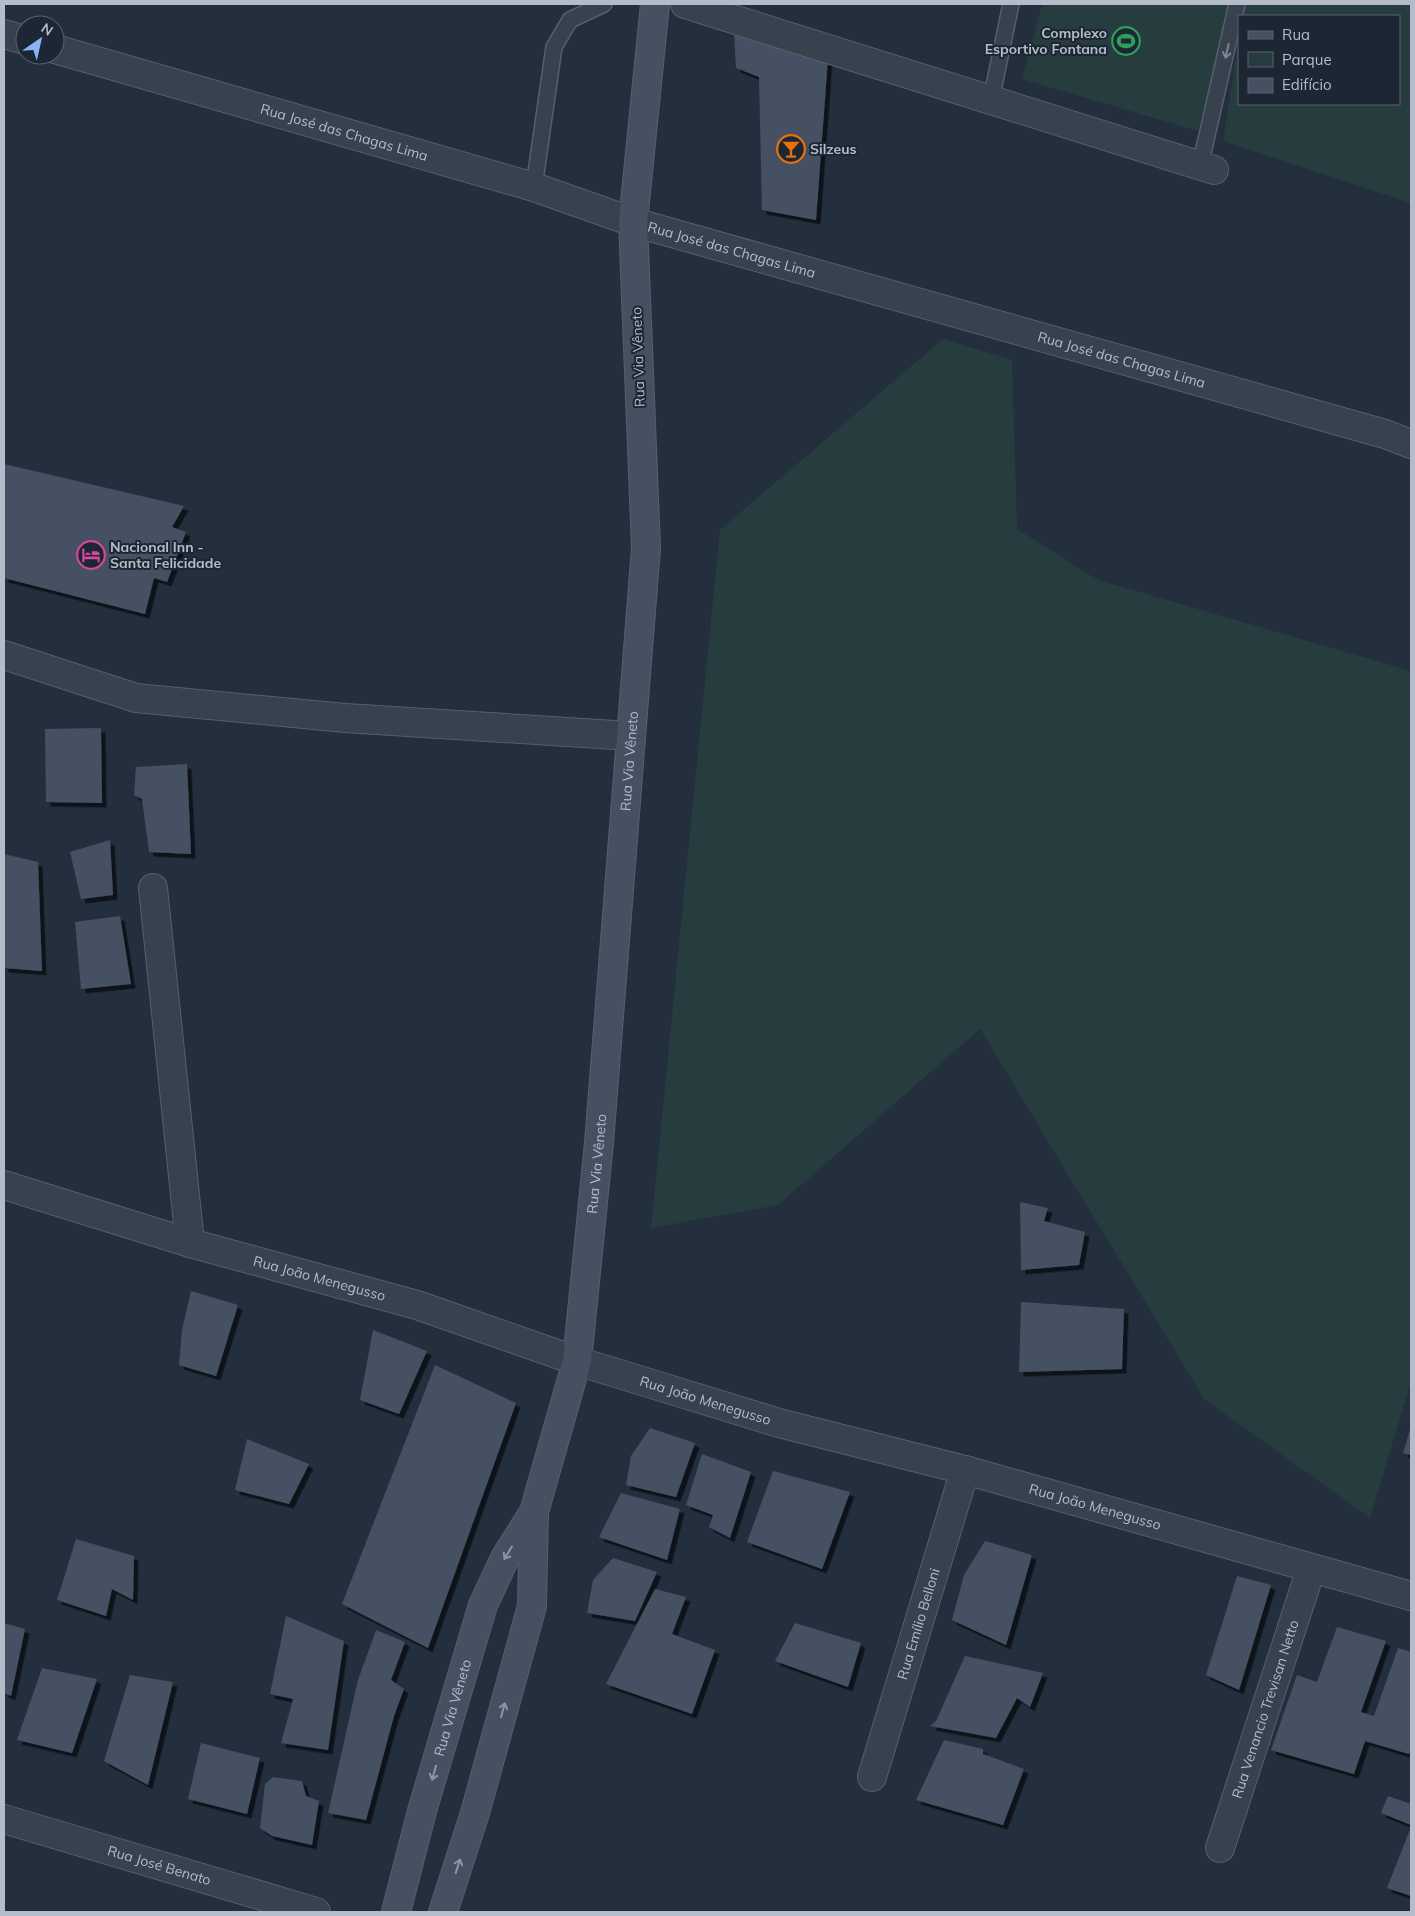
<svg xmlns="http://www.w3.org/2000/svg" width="1415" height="1916" viewBox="0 0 1415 1916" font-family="Mulish,sans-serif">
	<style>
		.green { fill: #263c3f }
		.building { fill: #455162; filter: url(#shadow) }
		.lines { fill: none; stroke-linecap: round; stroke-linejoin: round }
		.service-casing { stroke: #565f6c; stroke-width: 18 }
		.minor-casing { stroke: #565f6c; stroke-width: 30 }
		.secondary-casing { stroke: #565f6c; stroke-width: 30 }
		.service { stroke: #38414e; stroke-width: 15 }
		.minor { stroke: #38414e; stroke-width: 28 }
		.secondary { stroke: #465061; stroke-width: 28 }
		.oneway { stroke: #7c8592 }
		.oneway2 { stroke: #8e96a5 }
		.labels { text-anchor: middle; stroke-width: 4; stroke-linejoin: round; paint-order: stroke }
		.poi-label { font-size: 14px; font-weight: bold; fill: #b4bcc9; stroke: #1d2633; text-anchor: start }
		.street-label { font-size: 14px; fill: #b4bcc9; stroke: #1d2633 }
	</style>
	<defs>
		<filter id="shadow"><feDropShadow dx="4.5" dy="4.5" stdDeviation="0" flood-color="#0009"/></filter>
	</defs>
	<rect width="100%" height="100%" fill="#242f3e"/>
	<path class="green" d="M1042,4h188l-32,127 -176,-52z
		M1243,4h168v199l-188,-62 16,-106v69h160v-88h-157z
		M943,339l69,21 5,169 81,51 313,91v711l-41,136 -166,-119 -224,-370 -202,176 -127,23 69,-698z"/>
	<path class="building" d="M734,33l94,25 -12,162 -54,-10 -3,-133 -23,-9z
		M4,464l180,42 -12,21 14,5 -19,50 -13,-4 -9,36 -141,-36z
		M101,728l1,75 -56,-1 -1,-73z
		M187,764l4,90 -42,-2 -7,-53 -8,-4 2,-28z
		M110,840l3,55 -32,4 -11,-47z
		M4,854l34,8 4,109 -38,-3z
		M120,916l11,68 -50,5 -6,-67z
		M1020,1202l28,6 -4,13 41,11 -6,33 -58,5z
		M191,1291l47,14 -22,71 -37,-11 3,-35z
		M1021,1302l103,7 -2,60 -103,3z
		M373,1330l54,21 -28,63 -39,-14z
		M435,1365l81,38 -88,245 -86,-44z
		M1411,1426v29l-8,-2z
		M650,1428l45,15 -19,54 -50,-12 5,-29z
		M247,1439l62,25 -20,40 -54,-14z
		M702,1454l49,18 -21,66 -21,-11 4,-12 -27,-10z
		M773,1471l77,21 -28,77 -75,-27z
		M621,1493l59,16 -13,51 -68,-23z
		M76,1539l58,17 -1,44 -21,-11 -6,27 -49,-16z
		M985,1541l47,14 -26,90 -54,-25 12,-45z
		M613,1558l44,14 -22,49 -48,-8 6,-33z
		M1237,1576l34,9 -32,105 -33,-15z
		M655,1589l31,8 -14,37 43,16 -23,64 -86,-30z
		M286,1616l58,25 -16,109 -47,-7 12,-44 -23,-5z
		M4,1623l21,6 -14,67 -7,-3z
		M795,1623l66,20 -13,44 -73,-26z
		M1337,1627l49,14 -25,71 13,4 24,-68 13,4v95l-2,7 -44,-13 -11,33 -83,-24 26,-75 20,7z
		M376,1630l29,12 -14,38 13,9 -10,27 -28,104 -38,-7 30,-133z
		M965,1656l78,17 -13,34 -13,-9 -21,40 -66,-12 6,-5z
		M42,1668l55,11 -25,74 -55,-13z
		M130,1675l43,7 -25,103 -44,-24z
		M944,1740l39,9v5l41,15 -21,56 -87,-25z
		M201,1743l59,15 -13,56 -59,-15z
		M273,1777l29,4 4,15 13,5 -7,44 -40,-9 -12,-8 5,-44z
		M1388,1796l23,8v21l-30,-12z
		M1411,1827v69l-24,-8z"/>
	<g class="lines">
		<defs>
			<path id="service" d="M991,100l20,-96
				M1200,166l37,-162
				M534,187l20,-140 16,-27 34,-16"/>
			<g id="minor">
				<path d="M685,4l529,166"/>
				<path d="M4,34l21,6"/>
				<path id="s1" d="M55,49l479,138 99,35 752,212 26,10"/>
				<path d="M4,655l132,43 209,20 286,18"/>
				<path d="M153,888l37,355"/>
				<path id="s2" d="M4,1185l186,58 227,62 160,56 202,62 186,47 446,126"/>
				<path id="s3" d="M872,1777l93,-307"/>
				<path id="s4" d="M4,1819l312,93"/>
				<path id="s5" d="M1220,1848l91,-279"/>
			</g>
			<g id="secondary">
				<path id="s6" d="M396,1912l26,-101 61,-206 22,-47 29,-46"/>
				<path id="s7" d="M443,1912l32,-99 57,-207 2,-94 43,-151 22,-218 47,-595 -13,-326 22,-218"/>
			</g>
		</defs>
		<use href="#service" class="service-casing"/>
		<use href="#minor" class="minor-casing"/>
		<use href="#secondary" class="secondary-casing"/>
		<use href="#service" class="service"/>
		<use href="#minor" class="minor"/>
		<use href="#secondary" class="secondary"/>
	</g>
	<defs><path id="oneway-shaft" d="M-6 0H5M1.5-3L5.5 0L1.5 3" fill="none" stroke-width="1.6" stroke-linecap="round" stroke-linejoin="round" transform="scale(1.25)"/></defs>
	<use class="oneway" href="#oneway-shaft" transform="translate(1227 51) rotate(103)"/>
	<g class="oneway2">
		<use href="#oneway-shaft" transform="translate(508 1553) rotate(121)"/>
		<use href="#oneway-shaft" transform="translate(503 1710) rotate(-75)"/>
		<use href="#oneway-shaft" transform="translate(434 1773) rotate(106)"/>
		<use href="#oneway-shaft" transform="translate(458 1866) rotate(-72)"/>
	</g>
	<defs>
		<symbol id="stadium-ring" viewBox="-11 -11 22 22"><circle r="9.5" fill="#1d2633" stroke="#2e9e5b" stroke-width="1.5"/><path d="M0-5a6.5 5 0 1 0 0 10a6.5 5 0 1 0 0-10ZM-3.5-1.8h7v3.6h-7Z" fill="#2e9e5b"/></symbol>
		<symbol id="bar-ring" viewBox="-11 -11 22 22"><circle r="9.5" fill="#1d2633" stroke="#e8710a" stroke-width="1.5"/><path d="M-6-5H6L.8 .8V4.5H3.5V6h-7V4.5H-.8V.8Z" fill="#e8710a"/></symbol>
		<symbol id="hotel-ring" viewBox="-11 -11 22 22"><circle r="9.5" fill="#1d2633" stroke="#d1479c" stroke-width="1.5"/><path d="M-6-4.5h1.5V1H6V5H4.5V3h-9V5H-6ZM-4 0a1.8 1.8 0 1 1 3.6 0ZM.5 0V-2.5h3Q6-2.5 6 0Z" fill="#d1479c"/></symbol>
	</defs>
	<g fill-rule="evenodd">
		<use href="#stadium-ring" x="1110" y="25" width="32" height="32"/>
		<use href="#bar-ring" x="775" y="133" width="32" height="32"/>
		<use href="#hotel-ring" x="75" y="539" width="32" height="32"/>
	</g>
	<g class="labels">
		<g class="poi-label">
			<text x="1107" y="38" text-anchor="end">Complexo<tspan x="1107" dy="16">Esportivo Fontana</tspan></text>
			<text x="810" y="154">Silzeus</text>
			<text x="110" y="552">Nacional Inn -<tspan x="110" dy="16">Santa Felicidade</tspan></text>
		</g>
		<g class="street-label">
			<text dy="5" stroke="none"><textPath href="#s1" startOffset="301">Rua José das Chagas Lima</textPath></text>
			<text dy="5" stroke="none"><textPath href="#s1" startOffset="706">Rua José das Chagas Lima</textPath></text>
			<text transform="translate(638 357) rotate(-92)" y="5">Rua Via Vêneto</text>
			<text dy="5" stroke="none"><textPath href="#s1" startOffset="1111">Rua José das Chagas Lima</textPath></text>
			<text dy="5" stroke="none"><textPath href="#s7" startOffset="1172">Rua Via Vêneto</textPath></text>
			<text dy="5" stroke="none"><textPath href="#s7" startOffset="768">Rua Via Vêneto</textPath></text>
			<text dy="5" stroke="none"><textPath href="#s2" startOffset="329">Rua João Menegusso</textPath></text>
			<text dy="5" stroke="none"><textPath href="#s2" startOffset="734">Rua João Menegusso</textPath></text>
			<text dy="5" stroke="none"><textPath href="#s2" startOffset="1138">Rua João Menegusso</textPath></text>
			<text dy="5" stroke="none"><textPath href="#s3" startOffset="160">Rua Emílio Belloni</textPath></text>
			<text dy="5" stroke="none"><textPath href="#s6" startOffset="212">Rua Via Vêneto</textPath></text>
			<text dy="5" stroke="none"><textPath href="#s5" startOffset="146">Rua Venancio Trevisan Netto</textPath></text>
			<text dy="5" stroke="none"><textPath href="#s4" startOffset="162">Rua José Benato</textPath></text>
		</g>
	</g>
	<rect width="1415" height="1916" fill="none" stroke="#b4bcc9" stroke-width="10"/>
	<rect x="1238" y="15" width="162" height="90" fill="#1d2633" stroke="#59626f"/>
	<rect x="1248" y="31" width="25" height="8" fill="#465061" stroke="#59626f"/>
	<text x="1282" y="40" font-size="15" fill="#b4bcc9">Rua</text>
	<rect x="1248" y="52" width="25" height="15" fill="#263c3f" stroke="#59626f"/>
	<text x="1282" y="65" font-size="15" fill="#b4bcc9">Parque</text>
	<rect x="1248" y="78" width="25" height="15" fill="#455162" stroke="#59626f"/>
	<text x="1282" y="90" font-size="15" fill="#b4bcc9">Edifício</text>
	<g transform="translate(40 40) rotate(34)"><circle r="24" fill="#1d2633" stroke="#59626f"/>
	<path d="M0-4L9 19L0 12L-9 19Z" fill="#8ab4f8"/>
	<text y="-8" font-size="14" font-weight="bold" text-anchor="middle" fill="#b4bcc9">N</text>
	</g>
</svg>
